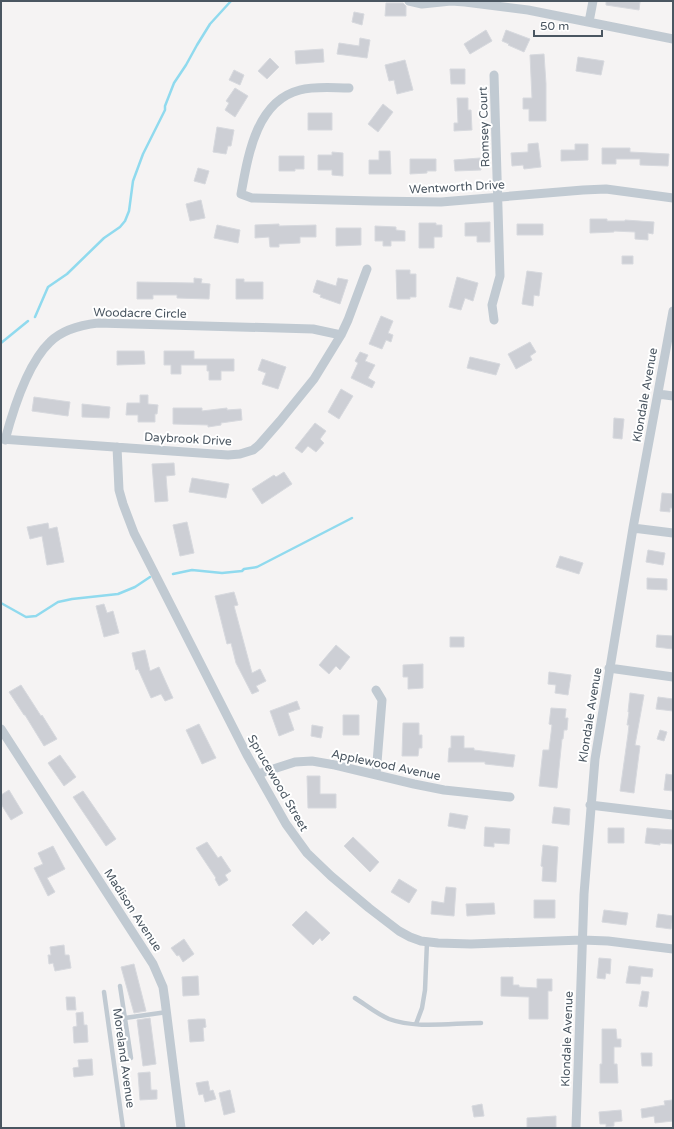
<svg xmlns="http://www.w3.org/2000/svg" width="674" height="1129" viewBox="0 0 674 1129" font-family="'Varela Round',sans-serif">
	<style>
		.lines { fill: none; stroke-linecap: round; stroke-linejoin: round }
		.stream { stroke: #90daee; stroke-width: 2.5 }
		.building { fill: #cdcfd5; stroke: #d7d9de }
		.service { stroke: #c1cad2; stroke-width: 4.5 }
		.minor { stroke: #c1cad2; stroke-width: 9 }
		.labels { text-anchor: middle; stroke-width: 4; stroke-linejoin: round; paint-order: stroke }
		.street-label { font-size: 12px; fill: #4a5661; stroke: #fff }
	</style>
	<rect width="100%" height="100%" fill="#f5f3f3"/>
	<g class="lines">
		<path class="stream" d="M35,317l13,-30 19,-13 37,-36 16,-11 5,-6 4,-10 4,-30 10,-27 22,-44v-4l9,-23 12,-18 11,-20 13,-21 21,-23
			M1,343l27,-22
			M173,574l19,-4 30,3 20,-2 2,-2 13,-2 95,-49
			M1,603l25,14 10,-1 22,-14 14,-3 46,-5 17,-7 15,-10"/>
	</g>
	<path class="building" d="M606,1l34,1 -1,8 -33,-5z
		M386,3h17l3,3v10h-21z
		M354,12l10,2 -2,11 -10,-3z
		M486,30l6,11 -22,13 -6,-10z
		M506,30l24,9 -6,13 -16,-7 1,-1 -7,-3z
		M360,38l10,2 -3,18 -30,-4 2,-11 20,3z
		M323,49l1,13 -28,2 -1,-13z
		M544,54l2,30v37h-17v-12h-6v-11h9l-2,-43z
		M578,57l26,4 -3,14 -25,-4z
		M270,58l9,9 -12,12 -9,-8z
		M405,60l8,30 -16,4 -3,-14 -5,1 -4,-16z
		M450,69h15v15h-14z
		M234,70l10,5 -4,10 -11,-5z
		M235,88l13,8 -13,21 -10,-7 4,-7 -3,-2z
		M457,98h11v12h3l1,20 -18,1v-8h4z
		M383,104l10,8 -15,20 -10,-8z
		M308,113h24v17h-24z
		M217,127l17,3 -3,16h-3l-2,8 -13,-2z
		M538,143l3,24 -17,2 -1,-4 -11,1 -1,-13 17,-1v-8z
		M575,144h13v16l-27,1v-11h14z
		M602,148h28v4l39,2 -1,12 -28,-1v-6h-24v5h-14z
		M379,151h11l1,23h-22v-14h10z
		M332,152l11,1v23l-11,-1v-5h-14v-15h14z
		M279,156h25v13h-9v2h-16z
		M480,158l1,12 -26,1 -1,-11z
		M410,159h26v12h-9v2l-17,1z
		M198,168l11,3 -4,13 -11,-3z
		M201,200l4,18 -15,3 -4,-17z
		M590,219h17v2h18v-1l29,2 -1,12 -5,-1v7l-13,-1v-7l-21,-1v1l-24,1z
		M490,222v20h-13v-6h-12v-13z
		M419,223h17v2h6v12h-8v11h-15z
		M279,224v2l37,-1v12h-16v6l-21,1v3h-9l-1,-10 -14,1v-13z
		M517,224h26v11h-26z
		M217,225l23,5 -2,13 -24,-5z
		M375,226l21,1v3l9,1v10h-14v5h-8v-5h-8z
		M336,228h25v17l-25,1z
		M622,256h11v8h-11z
		M396,270h14v4h6v23h-6v2h-13z
		M527,271l15,2 -3,23 -5,-1 -1,11 -11,-2z
		M457,277l21,6 -5,18 -8,-3 -4,12 -12,-3z
		M194,278l8,1 -1,4 9,1 -1,15 -32,-1v-3h-24v4h-16v-17l57,1z
		M338,278l10,2 -8,24 -20,-7 1,-2 -8,-3 4,-12 19,6z
		M236,279h8v3h19v17h-27z
		M381,316l12,5 -5,12 5,2 -2,7 -5,-2 -4,9 -13,-5z
		M530,342l6,10 -6,4 2,4 -16,9 -8,-15z
		M117,351h27l1,13 -28,1z
		M164,351h30v8h40v12h-13v9h-12v-9h-2v-6h-26v9h-10v-9h-7z
		M360,352l8,3 -3,6 10,4 -7,13 7,4 -3,6 -21,-10 7,-15 -3,-2z
		M470,357l30,7 -4,11 -29,-7z
		M262,359l24,8 -8,22 -16,-5 4,-11 -8,-3z
		M341,389l12,7 -14,23 -11,-7z
		M140,395h8v9l10,1 -1,9h-2v8h-17v-7h-12l1,-12h13z
		M34,397l36,5 -2,14 -36,-5z
		M82,404l28,3 -1,11 -27,-1z
		M173,408h29v3l25,-3v2l14,-1 1,11 -21,3v2l-13,2v-2l-35,-1z
		M614,418l10,1 -2,20 -9,-1z
		M315,423l11,8 -6,8 4,4 -8,9 -8,-6 -6,7 -7,-5z
		M174,463l1,12 -9,1 2,25 -13,1 -3,-38z
		M284,472l8,12 -30,20 -10,-15 22,-14 2,2z
		M192,478l37,6 -3,14 -37,-6z
		M662,493l11,1v14h-3v4l-10,-1z
		M187,522l7,31 -14,3 -7,-31z
		M48,523l1,6 8,-2 7,35 -17,3 -5,-29 -12,3 -3,-12z
		M648,550l17,3 -2,12 -17,-3z
		M560,556l23,7 -4,11 -23,-7z
		M647,578l20,1v11l-20,-1z
		M234,592l4,13 -4,1 18,67 8,-4 6,12 -10,5 3,5 -7,3 -16,-31 -5,-20 -4,1 -12,-48z
		M104,604l3,9 6,-2 6,22 -15,4 -8,-31z
		M657,635l16,1v13l-17,-2z
		M450,637h14v10h-14z
		M336,645l14,12 -10,13 -4,-4 -7,8 -10,-9z
		M145,650l5,21 9,-4 14,31 -8,3 -4,-7 -10,4 -13,-29 -2,1 -4,-17z
		M423,664v24l-15,1v-12h-5v-12z
		M549,672l22,3 -3,20 -13,-2 1,-8 -8,-1z
		M21,685l20,31 1,-1 15,24 -13,7 -19,-31h-1l-15,-23z
		M630,693l14,2 -9,50 5,1 -6,47 -14,-2 8,-57 1,-9h-2l2,-13h-1z
		M658,697l15,2v12l-17,-2z
		M297,701l3,8 -12,4 6,17 -15,6 -9,-25z
		M551,708l15,1 -1,9h3l-1,12h-3l-1,9h-1l-5,49 -18,-2 4,-36h6l3,-25 -3,-1z
		M343,715h16v20h-16z
		M403,723h16v12h3v13h-3l-1,8h-16z
		M199,724l17,34 -14,6 -16,-34z
		M312,725l11,2 -2,11 -10,-2z
		M660,730l7,2 -3,9 -7,-2z
		M451,736h13v12h10v2l41,5 -2,12 -28,-3v-2h-37l1,-14h2z
		M60,755l16,22 -12,9 -16,-23z
		M666,774l7,1v16l-9,-1z
		M307,776h13v18h16v14h-28z
		M9,790l14,23 -12,7 -10,-16v-9z
		M83,791l33,48 -10,7 -33,-49z
		M554,807l16,2 -1,16 -17,-2z
		M450,813l18,3 -3,13 -17,-3z
		M485,827l25,2 -1,15 -15,-1v4l-10,-1z
		M608,828h16v15h-16z
		M647,828l26,2v14l-13,-1v2l-15,-2z
		M353,837l26,25 -9,10 -26,-26z
		M207,842l11,16 3,-2 10,15 -6,4 3,5 -9,6 -4,-7 1,-1 -20,-30z
		M543,845l15,2 -2,35 -14,-1 1,-14 -2,-1z
		M53,846l12,23 -18,9 8,14 -7,4 -14,-28 9,-4 -5,-11z
		M399,879l18,11 -8,13 -18,-11z
		M446,887l10,1 -2,28 -23,-2 1,-13 12,2z
		M534,900h21v18h-21z
		M494,903l1,11 -28,2 -1,-12z
		M604,910l24,3 -2,12 -24,-3z
		M306,911l24,22 -8,8 -2,-3 -7,7 -21,-20z
		M658,914l15,2 -2,13 -15,-2z
		M184,939l10,15 -11,8 -4,-7 -2,1 -6,-8z
		M64,945l1,10h4l2,13 -16,3 -2,-8 -4,1 -1,-9h3l-1,-8z
		M599,958l12,1 -1,15 -4,-1 -1,6 -8,-1z
		M134,964l12,47 -12,2 -13,-46z
		M629,966l24,3 -1,8 -11,-1 -1,8 -14,-1z
		M198,976l1,19 -16,1 -1,-19z
		M501,977h12v8h6v2l18,1v-9h15v12h-4v28h-19v-22l-28,-1z
		M642,991l7,1 -2,15 -8,-1z
		M66,997h9l1,13h-9z
		M83,1012l1,13h3l1,17 -14,1 -1,-16 4,-1 -1,-13z
		M150,1018l6,46 -13,2 -6,-46z
		M198,1019h7l1,8 -3,1 1,13 -14,1 -2,-22z
		M602,1029h14l1,10h4v8h-7v17h3l1,19h-18v-19h2z
		M641,1053h11v13h-10z
		M92,1059l1,16 -19,2 -1,-9 6,-1 -1,-7z
		M150,1072l1,18h6v9l-17,1 -2,-27z
		M208,1081l2,10 3,-1 3,9 -11,3 -2,-8 -4,1 -3,-12z
		M230,1090l5,22 -11,3 -5,-22z
		M672,1100l1,21 -18,2 -1,-7 -12,2 -1,-9 24,-4 -1,-4z
		M482,1104l2,12 -10,1 -2,-11z
		M621,1110l1,11 -8,1v4l-8,1v-3h-6l-1,-12z
		M556,1116v12h-29v-10z"/>
	<g class="lines">
		<path class="service" d="M120,986l11,72
			M104,992l19,136
			M355,998c11,7 22,16 34,21 27,10 63,4 92,4
			M125,1018l42,-6
			M416,1024l6,-16 3,-18 2,-48"/>
		<path class="minor" d="M409,1l13,3 29,-3 14,1 63,8 145,29
			M589,22l4,-21
			M349,88c-16,0 -34,-2 -49,2 -44,11 -52,66 -59,104l11,4 122,3 67,1 142,-12 23,-1 67,9
			M494,320l-2,-15 8,-29 -6,-201
			M658,394l15,2
			M1,439l227,16 12,-1 13,-4 6,-5 21,-24 34,-42 27,-44 7,-15 19,-51
			M5,440c8,-30 22,-76 45,-98 13,-13 31,-17 48,-19l215,6 28,6
			M117,447l2,43 4,14 11,29 113,222 39,69 21,29 24,23 38,32 30,23 11,6 11,4 17,2 33,1 111,-4 26,1 65,8
			M633,528l40,5
			M609,668l64,9
			M1,729l152,235 10,23 2,14 16,127
			M258,774l37,-12 17,-1 23,4 79,19 30,6 66,7
			M376,775l6,-75 -6,-10
			M590,805l83,10
			M576,1128l8,-234 11,-135 38,-231 40,-217"/>
	</g>
	<g class="labels">
		<g class="street-label">
			<text transform="translate(484 127) rotate(-92)" y="4">Romsey Court</text>
			<text transform="translate(457 187) rotate(-3)" y="4">Wentworth Drive</text>
			<text transform="translate(140 313) rotate(1)" y="4">Woodacre Circle</text>
			<text transform="translate(645 395) rotate(-80)" y="4">Klondale Avenue</text>
			<text transform="translate(188 439) rotate(3)" y="4">Daybrook Drive</text>
			<text transform="translate(590 715) rotate(-81)" y="4">Klondale Avenue</text>
			<text transform="translate(386 765) rotate(12)" y="4">Applewood Avenue</text>
			<text transform="translate(278 783) rotate(60)" y="4">Sprucewood Street</text>
			<text transform="translate(133 910) rotate(57)" y="4">Madison Avenue</text>
			<text transform="translate(567 1039) rotate(-88)" y="4">Klondale Avenue</text>
			<text transform="translate(124 1058) rotate(82)" y="4">Moreland Avenue</text>
		</g>
	</g>
	<rect width="674" height="1129" fill="none" stroke="#4a5661" stroke-width="4"/>
	<path d="M534 30v6h68v-6" fill="none" stroke="#4a5661" stroke-width="2"/>
	<text x="540" y="30" font-size="12" fill="#4a5661" stroke="#ffffff" stroke-width="3" paint-order="stroke">50 m</text>
</svg>
